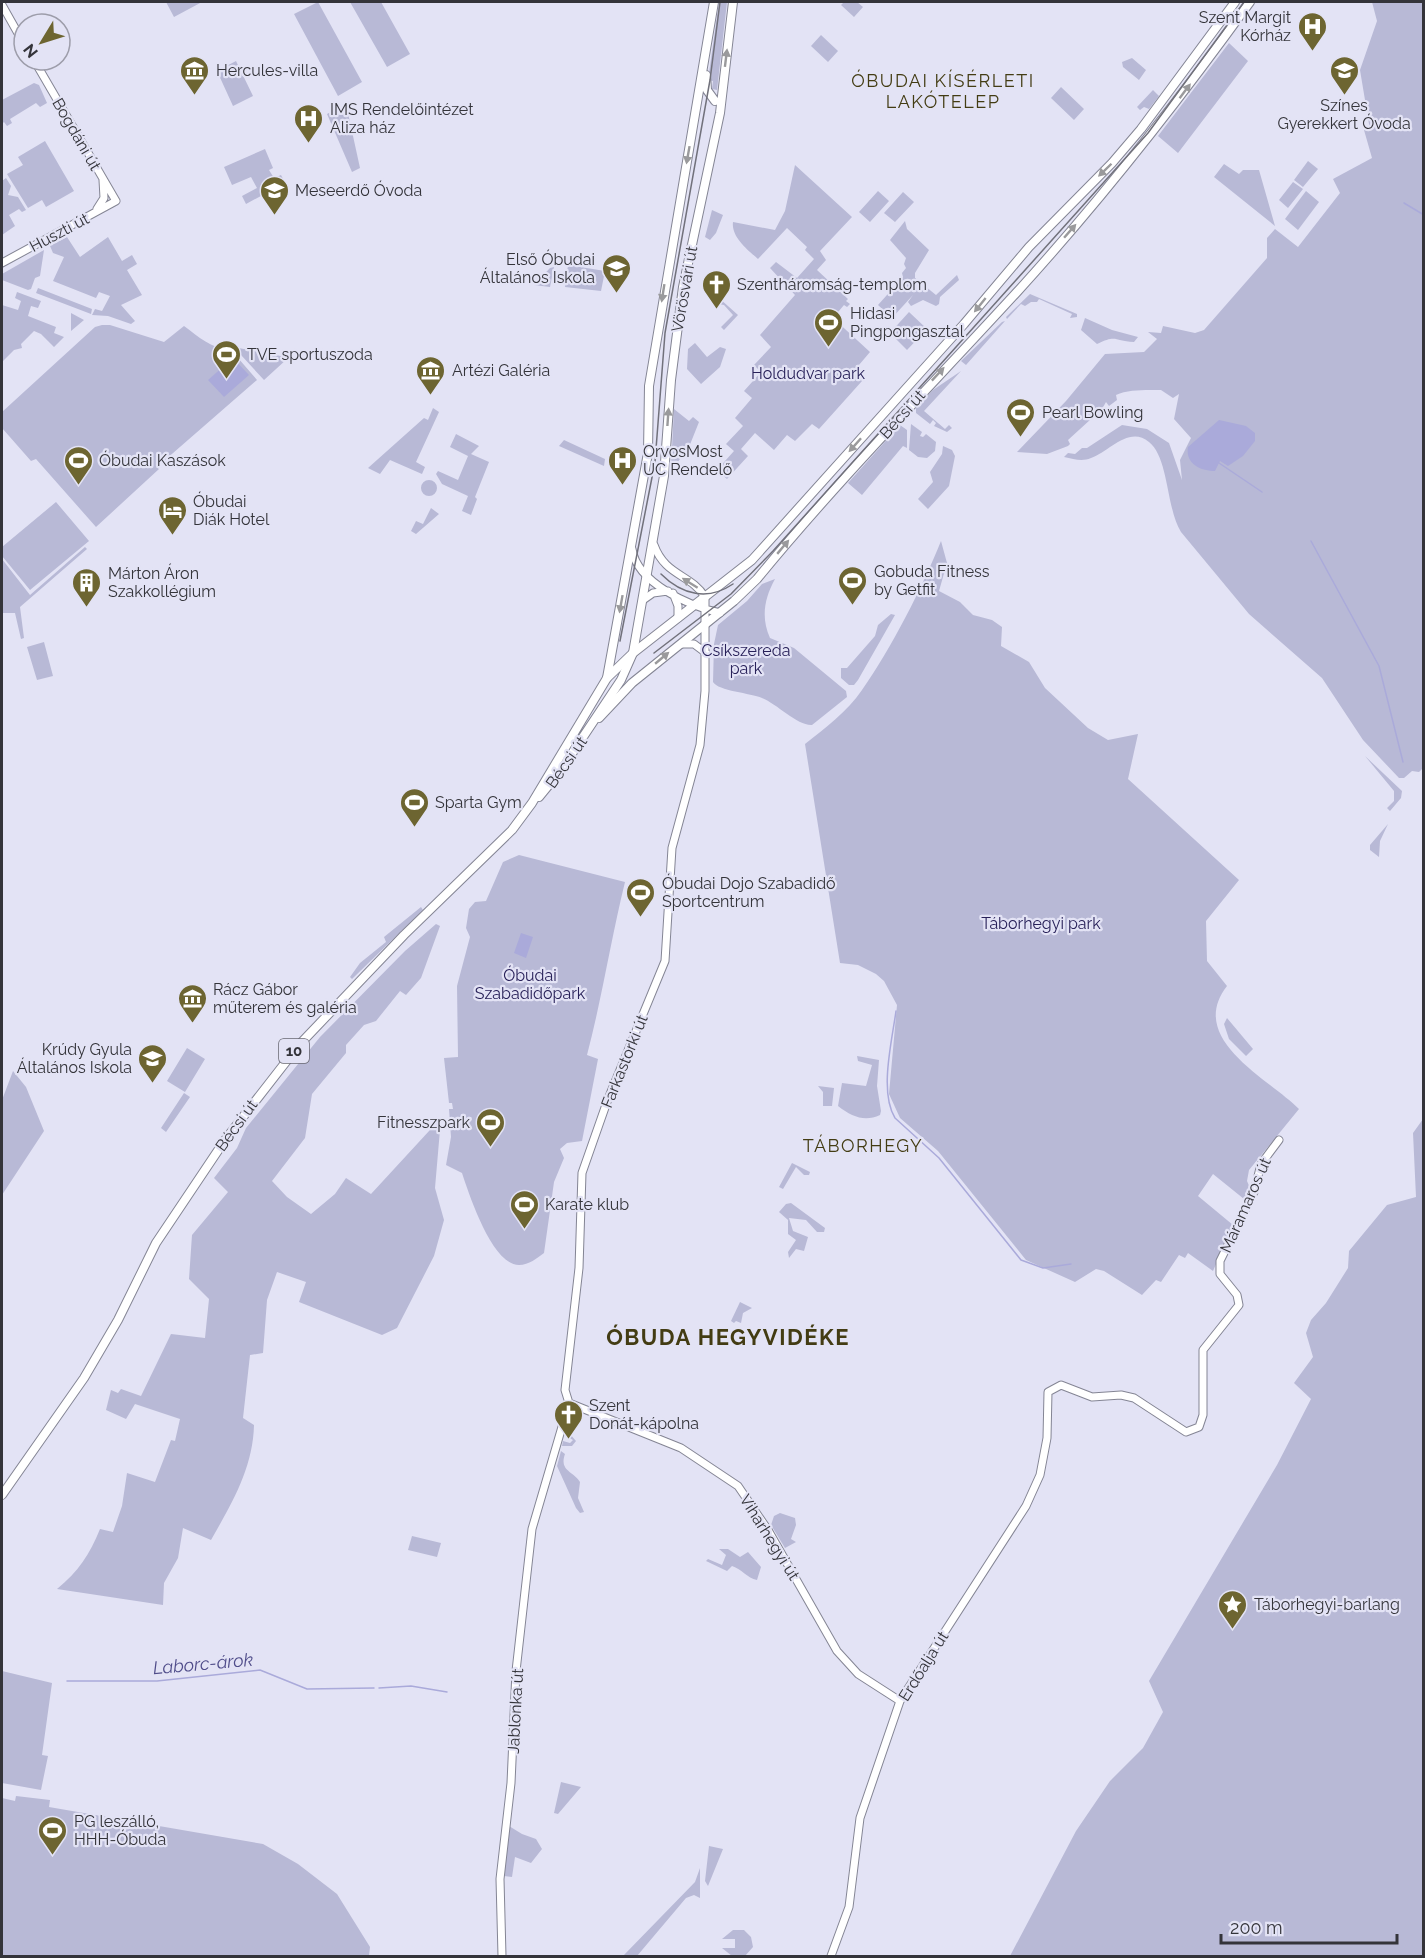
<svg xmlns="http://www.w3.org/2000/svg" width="1425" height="1958" viewBox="0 0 1425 1958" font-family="Raleway,sans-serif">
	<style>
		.green { fill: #b8b9d6 }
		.water { fill: #aaaada }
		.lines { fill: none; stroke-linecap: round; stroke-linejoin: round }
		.stream { stroke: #aaaada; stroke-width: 1.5 }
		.tertiary-casing { stroke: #848594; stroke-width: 9 }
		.secondary-casing { stroke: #848594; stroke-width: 10 }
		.primary-casing { stroke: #848594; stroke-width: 10 }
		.tertiary { stroke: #fff; stroke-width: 7 }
		.secondary { stroke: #fff; stroke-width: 8 }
		.primary { stroke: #fff; stroke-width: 8 }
		.tram { stroke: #71717b; stroke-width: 1.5 }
		.oneway { fill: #9a9a9c }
		.labels { text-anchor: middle; stroke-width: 4.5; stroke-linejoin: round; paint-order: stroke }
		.shield { fill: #e3e3f5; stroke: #686872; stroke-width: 1.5 }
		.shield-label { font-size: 15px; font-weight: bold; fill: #34343a }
		.poi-label { font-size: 16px; fill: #34343a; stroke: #e3e3f5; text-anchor: start }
		.street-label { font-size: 16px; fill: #34343a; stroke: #e3e3f5 }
		.park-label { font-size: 16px; fill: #282159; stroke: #e3e3f5 }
		.neighbourhood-label { font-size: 18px; letter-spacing: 1.5px; fill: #433c13; stroke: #e3e3f5 }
		.water-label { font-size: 18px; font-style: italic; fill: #4f4c89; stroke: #e3e3f5 }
		.district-label { font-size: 22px; font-weight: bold; letter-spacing: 1.5px; fill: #433c13; stroke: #e3e3f5 }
	</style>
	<rect width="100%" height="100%" fill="#e3e3f5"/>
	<path class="green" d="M166,2h36l-28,15z
		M318,2l44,80 -24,14 -44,-82z
		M350,2h31l29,52 -23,13z
		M719,2h8l-10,88 -5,-1 1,-8 -5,-1z
		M844,2h13l6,5 -9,10 -13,-12z
		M1372,2h51l1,765 -5,5 -7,-1 -8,7h-5l-36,-38 -41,-62 -73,-64 -68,-82c-15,-24 -12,-74 -32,-90 -20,-17 -40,10 -58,16 -9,4 -17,1 -27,-1l4,-4 7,1 7,-6h5l35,-23 25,4 22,14 13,37 -2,-20 11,-22 -17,-19 5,-25 -6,4 -12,-8c-14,0 -32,-1 -45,5l1,5 -8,6 -3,-4 -4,7 -34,31 2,4 -2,2 -21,8 -30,-2 49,-51 39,-47 39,-2 13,-13 -9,-7 13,1 2,-7 32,7 9,-3 63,-72v-20l8,-9 23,18 42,-54 -7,-14 39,-21 -8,-28h6l-10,-60 17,-49z
		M821,35l17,16 -10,11 -17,-16z
		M1229,43l19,18 -70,92 -20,-17z
		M1132,58l14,12 -7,10 -16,-13 -1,-5z
		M236,61l17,35 -20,10 -16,-35z
		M34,83l5,2 8,18 -7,4 -4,-4 -26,16 2,4 -5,3 -3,-4 -2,2v-24z
		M1061,87l23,22 -10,11 -23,-22z
		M1153,90l6,6 -10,13 -5,-2 -4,3 -3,-3z
		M346,104l14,64 -8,4 -25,-58z
		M45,141l29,50 -28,16 -4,-7 -14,8 -21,-34 16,-9 -5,-8z
		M265,149l8,19 -4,2 5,8 7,-3 4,8 -39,21 -4,-8 15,-8 -6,-11 -19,8 -8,-18z
		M1308,161l10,8 -15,18 -9,-7z
		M1224,164l15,10 4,-4h16l16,56 -61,-49z
		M795,165l57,52 -32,34 6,9 -9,10 31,29 -2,2 4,3 -3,3 -3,-2 -11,13 37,34 -17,20 9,9 -43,48 -7,-5 -17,17 -8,-6 -13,15 -19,-17 -14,16 7,7 -21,23 -10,-9 17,-19 -8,-7 17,-18 -8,-8 17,-20 -8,-7 17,-19 -7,-7 17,-18 -11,-12 35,-40 -25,-27 6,-6 21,16 17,-19 -9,-9 2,-3 -20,-19 -29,31c-10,-9 -27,-22 -25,-37l42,8 10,-19z
		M6,178l5,8 -3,9 10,2 8,13 -4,2 -3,-3 -10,6 6,11 -13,9v-54z
		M1293,182l10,7 -15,19 -9,-8z
		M878,191l11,10 -19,21 -11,-10z
		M1306,191l13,11 -21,28 -13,-11z
		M903,192l11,10 -19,20 -11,-9z
		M712,210l11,5 -7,18 -6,7 -5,-3z
		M905,221l2,8 22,21 -14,23v5l21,17 21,-20 2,5 -19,17 -1,7 -3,2 -13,-6 -12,6 -3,-4 5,-7 -21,23 -14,-13 25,-28 -1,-4 4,-5 -2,-4 2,-6 -16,-18z
		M67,237l13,20 28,-20 14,24 10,-6 5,9 -10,6 15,25 -21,10 14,16 -4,3 -23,-8 -16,-1 3,-6 7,2 8,-15 -11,-4 -3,6 -43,-17 11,-24 -11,-4 -3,-7z
		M44,250l-4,26 -5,2 -4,11 -3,1 -26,-10v-6z
		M568,265l37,6 -4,20 -36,-4z
		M554,267l-4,20 -16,-2 16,-17z
		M38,288l54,21 -1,5 -55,-21z
		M710,290l28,25 -14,15 -3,-3 12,-12 -9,-10 -11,-2v-4h-4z
		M17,292l24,9 -3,7 -7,-2 -3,10 28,11 -2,6 10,4 -10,10 -13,-13 -7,-3 -13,13 1,4 -8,2 -12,12v-57l16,5 3,-9 -6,-3z
		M1030,294l47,20v3l-7,1 2,-4 -33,-15 -2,3h-6l-6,4 -4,-2 -14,15 -1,-2z
		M909,312l18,17 -20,21 -17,-17z
		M71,313l13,7 -13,11z
		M1085,318l27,12 26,7 -4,5c-20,-1 -17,-8 -37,2l-16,-14z
		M1005,321l-39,44 -5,-4 41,-39z
		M102,325h8l54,17 20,-16c16,12 26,21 46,25l3,-4 53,10 1,2 -23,21 -23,-25 -3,3 19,22 -100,87 2,2 -63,58 -60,-68 -5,2 -29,-33v-16l93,-85z
		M695,343l12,14 13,-10 6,2 -6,18 -19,17 -14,-15 1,-20z
		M961,371l-37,40 21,18 4,-4 3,3 -5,4 -13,-6 2,-3 -3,-3 -3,4 -14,-11v-6l17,-17z
		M433,408l6,4 -23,50 9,5 -3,7 -32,-14 -10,14 -12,-6 56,-50 4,2z
		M674,409l15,12 4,-4 6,5 -10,25 -15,20h-3z
		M911,424l11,8 -2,4 3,1 3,-3 10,8 -1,9 -8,7 -9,-1 -9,-7z
		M900,425l7,5v18l-4,-2 -41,49 -14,-12z
		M456,434l23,12 -8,8 18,8 -14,35 2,2 -6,16 -9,-4 6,-15 -26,-12 -6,-10 2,-3 20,9 10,-24 -18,-9z
		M564,440l41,19 -1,7 -45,-20z
		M943,446l9,4 3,6 -6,30 -21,23 -10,-10 15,-17 -3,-10 12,-18z
		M421 488a8 8 0 1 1 16 0a8 8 0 1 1-16 0Z
		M56,502l33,39 -59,49 -28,-34v-9z
		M431,508l8,6 -23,20 -5,-3 5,-10 7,3z
		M941,541l6,22 -8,28 21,11 13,13 19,5 10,7 -1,19 28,16 16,26 43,40 20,12 30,-6 -10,45 111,101 -33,41 1,40 20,25c-41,53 41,92 72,123l-50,61 -2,11 3,7 -6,11 -31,-25 -15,22 35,29 -20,46 -25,-18 -3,5 -6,-3 -18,27 -5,-2 -14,15 -38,-24 -8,-2 -21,13 -49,-22 -88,-109 -38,-33 -11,-24 8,-89 -13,-24 -8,-7 -18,-9 -18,-2 -35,-219c20,-16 42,-32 57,-54 29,-41 60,-102 79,-149z
		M85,547l2,2 -67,58 4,31 -3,1 -6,-26h-13v-54l28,36z
		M775,579c-11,20 -14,39 -5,59l24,10 52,43 1,6 -35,28c-14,1 -35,-21 -50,-27 -11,-5 -44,-7 -49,-16l1,-38 4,-19 29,-24 15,-17z
		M891,614l4,1 -37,65 -4,5h-5l-8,-7v-10h6l28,-32 3,-11z
		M44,642l9,34 -16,4 -10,-33z
		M1365,756l37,35 -1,7 -11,13 -3,-3 7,-7v-10z
		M1388,824l-8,17 -1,16 -9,-7v-5z
		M519,855l106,27c-14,57 -23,116 -38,173l11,4 -16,82 -15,2 -7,6 4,9 -10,24 -10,71c-7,5 -15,12 -25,12 -27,0 -50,-71 -57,-92l-16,-8 5,-28 -2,-28h4l-1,-6h-3l-5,-45 14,-1 -1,-71 13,-49 -4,-9 3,-19 6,-7 11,-1 17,-39z
		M421,907l2,3 -71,69 -2,-2 10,-14 26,-21 -2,-5z
		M436,924l4,2 -19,52 -15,17 -6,-4 -24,30 -12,4 -18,20v8l-34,41 -7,44 -33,43 15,16 24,17 24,-20 11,-16 25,16 70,-76 -6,70 9,32 -10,36 -37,72 -15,7 -83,-33 7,-20 -29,-10 -10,28 -4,53 -13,2 -7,63 11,7c-1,43 -22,78 -43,115l-28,-12 -5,30 -14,25 -1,22 -106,-16c21,-17 33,-35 43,-60l13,3 9,-26 5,-33 28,9 16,-42 4,1 5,-22 -45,-15 -9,15 -20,-9 5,-20 7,3 3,-4 20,7 30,-62 34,4 4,-39 -20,-20 3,-44 36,-43 -14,-14 23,-30 9,-20 74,-91 85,-86z
		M1227,1018l26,31 -7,7 -17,-17 -5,-15z
		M187,1048l18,11 -20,33 -18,-11z
		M857,1056l22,4 -2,26 4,25 -1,4c-15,7 -28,2 -42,-9l4,-23 24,3 6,-21 -14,-4z
		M13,1071l13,16 18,44 -42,64v-95z
		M818,1086l16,2 -2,18h-9v-14z
		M184,1093l6,4 -24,35 -5,-4z
		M1423,1119v837h-413l66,-125 34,-50 33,-33 20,-36 -14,-31 128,-216 34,-66 -17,-16 19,-26 -7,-24 5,-13 15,-17 22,-35 1,-17 38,-46 29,-8 -3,-64z
		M792,1163l18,9 -1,3h-5l-8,-8 -13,22 -4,-2z
		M791,1203l34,25 -1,4h-7l-11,-12 -17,-2 4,13 15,6 -4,14 -8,-2 -7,9 -1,-6 8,-12 -8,-6v-14l-9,-8 7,-8z
		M740,1302l12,6 -9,5 -2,10 -5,-2 -2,2 -3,-2z
		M573,1414l3,3 -7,16 7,8 -4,5h-10l1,-5 7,2 3,-3 -10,-6z
		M561,1451l4,3c-6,17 8,17 15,28l-2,16 6,14 -4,1 -4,-5 -19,-42z
		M780,1513l15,5 1,7 -5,14 5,3 -11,6 -14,-23 3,-9z
		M412,1536l29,7 -4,14 -29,-7z
		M719,1549h9l12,8 8,-5 13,15 -4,13c-10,-2 -15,-11 -25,-14l-5,5 -21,-10 2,-2 14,6 4,-10z
		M2,1671l50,12 -10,72 6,1 -7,34 -39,-7z
		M561,1782l20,5 -23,27 -4,-1z
		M16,1796l34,4 -1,7 214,37 35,20 39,30 33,53 -1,9h-367v-158l13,3z
		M509,1826l13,8 14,5 6,10 -11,14 -16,-6 -3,20 -8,-1z
		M709,1846l14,3 -15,37 -3,-5z
		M700,1868v30l-6,-3 -8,3 -49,58h-14l72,-74z
		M733,1930h11l7,7 2,10 -8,9h-13l-10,-8h13v-9h-13z"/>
	<path class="water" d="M233,358l16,17 -25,22 -16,-17z
		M1219,420l27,6 9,7v8l-12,15 -15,10 -8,-5 -5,10c-14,0 -30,-7 -27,-24z
		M521,933l12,4 -7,21 -12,-5z"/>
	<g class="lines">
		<path class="stream" d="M1404,203l20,12
			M1219,463l43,29
			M1311,541l68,125 24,96
			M896,1011c-4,30 -17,81 -1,107l44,40 82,102 22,8 28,-4
			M67,1681h90l103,-11 47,19 67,-1
			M379,1688l32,-2 36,6"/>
		<defs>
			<path id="tertiary" d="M2,5l22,39
				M97,209l7,-11 -1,-18
				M2,263l114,-62 -82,-141
				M632,549c5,34 57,57 88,64
				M673,593l5,13v12
				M643,600l10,-7 15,-2
				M681,644h13l12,9
				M569,1403l112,45 57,38 30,44 69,121 21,23 42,27
				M502,1956l-2,-77 11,-96 5,-112 16,-142 37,-126 -4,-13 14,-122 3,-95 26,-74 57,-138 7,-113 28,-103 5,-54v-94c-14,-23 -40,-21 -51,-52
				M831,1956l18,-49 11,-89 40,-117 126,-195 14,-31 7,-37 1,-46 13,-7 31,12 29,-2 13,3 52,34 13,-5 4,-12v-65l36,-45 -2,-10 -17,-21v-13l34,-69 7,-28 18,-24"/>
			<path id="secondary" d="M607,678l26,-25 119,-93 212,-236 65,-77 83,-84 29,-34 94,-127
				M599,718l33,-35 102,-82 23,-22c82,-100 173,-192 260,-287 84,-92 160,-189 233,-290"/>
			<path id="primary" d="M706,75l1,15 8,11
				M539,797l22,-27 60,-90 12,-27 31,-177 7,-96 12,-93 37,-174 13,-111
				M2,1495l82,-117 34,-58 38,-77 69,-103 74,-95 105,-110 108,-105 20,-27 75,-125 41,-225 1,-67 65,-384"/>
		</defs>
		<use href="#tertiary" class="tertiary-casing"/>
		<use href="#secondary" class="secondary-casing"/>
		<use href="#primary" class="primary-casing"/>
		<use href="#tertiary" class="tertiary"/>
		<use href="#secondary" class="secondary"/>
		<use href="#primary" class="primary"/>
		<path class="tram" d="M661,574c21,21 47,27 72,10
			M620,641l35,-179 10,-129 45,-253 10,-78
			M654,653l77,-59 42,-43 375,-418 96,-131"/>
	</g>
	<defs><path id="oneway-solid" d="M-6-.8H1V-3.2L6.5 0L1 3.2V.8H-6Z" transform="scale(1.5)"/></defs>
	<g class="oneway">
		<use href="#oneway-solid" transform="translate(726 58) rotate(-83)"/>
		<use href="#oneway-solid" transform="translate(1185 91) rotate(-53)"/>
		<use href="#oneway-solid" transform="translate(688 155) rotate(100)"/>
		<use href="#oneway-solid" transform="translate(1105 170) rotate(136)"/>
		<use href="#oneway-solid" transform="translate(1070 231) rotate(-49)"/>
		<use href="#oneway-solid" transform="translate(663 293) rotate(99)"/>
		<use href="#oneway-solid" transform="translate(980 305) rotate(129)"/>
		<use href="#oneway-solid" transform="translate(938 374) rotate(-47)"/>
		<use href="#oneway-solid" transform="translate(668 417) rotate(-86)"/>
		<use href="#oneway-solid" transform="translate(855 445) rotate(132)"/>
		<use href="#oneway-solid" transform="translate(783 547) rotate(-50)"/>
		<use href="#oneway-solid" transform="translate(690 583) rotate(-148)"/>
		<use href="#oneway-solid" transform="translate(621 604) rotate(100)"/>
		<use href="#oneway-solid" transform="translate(662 658) rotate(-40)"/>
	</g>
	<defs>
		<symbol id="hospital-pin" viewBox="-11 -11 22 30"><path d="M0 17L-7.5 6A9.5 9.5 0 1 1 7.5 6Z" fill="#6d6531" stroke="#e3e3f5"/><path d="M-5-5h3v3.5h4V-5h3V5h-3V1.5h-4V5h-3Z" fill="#fff"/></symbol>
		<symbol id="museum-pin" viewBox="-11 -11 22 30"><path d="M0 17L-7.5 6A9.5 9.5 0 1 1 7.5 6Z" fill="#6d6531" stroke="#e3e3f5"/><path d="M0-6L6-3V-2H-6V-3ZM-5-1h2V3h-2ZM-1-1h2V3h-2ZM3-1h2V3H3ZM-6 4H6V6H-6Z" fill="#fff"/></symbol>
		<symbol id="school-pin" viewBox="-11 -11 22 30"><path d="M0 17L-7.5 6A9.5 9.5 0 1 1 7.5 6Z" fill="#6d6531" stroke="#e3e3f5"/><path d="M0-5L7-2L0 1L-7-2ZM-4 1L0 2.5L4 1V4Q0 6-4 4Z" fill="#fff"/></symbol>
		<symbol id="church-pin" viewBox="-11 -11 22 30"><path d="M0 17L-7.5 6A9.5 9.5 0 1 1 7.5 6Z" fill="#6d6531" stroke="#e3e3f5"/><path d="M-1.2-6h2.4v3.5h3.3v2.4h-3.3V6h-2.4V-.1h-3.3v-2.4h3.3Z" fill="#fff"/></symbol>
		<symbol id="stadium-pin" viewBox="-11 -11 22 30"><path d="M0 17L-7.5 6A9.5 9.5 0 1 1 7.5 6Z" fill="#6d6531" stroke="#e3e3f5"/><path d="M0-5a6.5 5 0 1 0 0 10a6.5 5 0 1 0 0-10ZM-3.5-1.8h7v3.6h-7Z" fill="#fff"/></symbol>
		<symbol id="hotel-pin" viewBox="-11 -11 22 30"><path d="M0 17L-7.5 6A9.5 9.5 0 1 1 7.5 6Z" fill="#6d6531" stroke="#e3e3f5"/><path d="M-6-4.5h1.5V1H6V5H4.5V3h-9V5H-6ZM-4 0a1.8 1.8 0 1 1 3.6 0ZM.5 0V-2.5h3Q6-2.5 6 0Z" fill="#fff"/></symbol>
		<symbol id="building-pin" viewBox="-11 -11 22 30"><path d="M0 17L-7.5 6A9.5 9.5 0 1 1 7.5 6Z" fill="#6d6531" stroke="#e3e3f5"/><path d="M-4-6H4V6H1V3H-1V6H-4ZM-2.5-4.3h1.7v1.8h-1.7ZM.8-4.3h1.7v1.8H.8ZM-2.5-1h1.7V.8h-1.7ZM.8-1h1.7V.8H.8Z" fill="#fff"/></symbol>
		<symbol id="sight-pin" viewBox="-11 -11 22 30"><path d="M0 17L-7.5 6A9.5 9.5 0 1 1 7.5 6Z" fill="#6d6531" stroke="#e3e3f5"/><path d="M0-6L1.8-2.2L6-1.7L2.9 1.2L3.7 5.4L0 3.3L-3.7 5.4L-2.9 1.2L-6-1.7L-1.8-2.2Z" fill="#fff"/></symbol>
	</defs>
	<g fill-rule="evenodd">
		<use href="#hospital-pin" x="1296" y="10" width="33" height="45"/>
		<use href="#museum-pin" x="178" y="54" width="33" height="45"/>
		<use href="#school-pin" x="1328" y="54" width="33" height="45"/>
		<use href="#hospital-pin" x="292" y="102" width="33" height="45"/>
		<use href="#school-pin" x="258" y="174" width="33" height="45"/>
		<use href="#school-pin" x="600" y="252" width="33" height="45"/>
		<use href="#church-pin" x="700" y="268" width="33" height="45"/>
		<use href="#stadium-pin" x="812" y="306" width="33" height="45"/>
		<use href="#stadium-pin" x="210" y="338" width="33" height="45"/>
		<use href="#museum-pin" x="414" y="354" width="33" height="45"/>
		<use href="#stadium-pin" x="1004" y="396" width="33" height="45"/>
		<use href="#stadium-pin" x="62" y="444" width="33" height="45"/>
		<use href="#hospital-pin" x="606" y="444" width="33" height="45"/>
		<use href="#hotel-pin" x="156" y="494" width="33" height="45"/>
		<use href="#stadium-pin" x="836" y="564" width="33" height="45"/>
		<use href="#building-pin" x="70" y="566" width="33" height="45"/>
		<use href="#stadium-pin" x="398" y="786" width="33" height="45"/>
		<use href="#stadium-pin" x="624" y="876" width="33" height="45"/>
		<use href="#museum-pin" x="176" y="982" width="33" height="45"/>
		<use href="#school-pin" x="136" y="1042" width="33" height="45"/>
		<use href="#stadium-pin" x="474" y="1106" width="33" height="45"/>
		<use href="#stadium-pin" x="508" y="1188" width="33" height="45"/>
		<use href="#church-pin" x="552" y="1398" width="33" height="45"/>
		<use href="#sight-pin" x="1216" y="1588" width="33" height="45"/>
		<use href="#stadium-pin" x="36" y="1814" width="33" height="45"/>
	</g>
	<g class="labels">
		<rect class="shield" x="279" y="1039" width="30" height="24" rx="4.5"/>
		<g class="shield-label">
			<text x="294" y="1056">10</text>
		</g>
		<g class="poi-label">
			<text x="1291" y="23" text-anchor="end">Szent Margit<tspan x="1291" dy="18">Kórház</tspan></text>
			<text x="216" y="76">Hercules-villa</text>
			<text x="1344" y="111" text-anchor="middle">Színes<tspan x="1344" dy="18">Gyerekkert Óvoda</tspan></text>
			<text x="330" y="115">IMS Rendelőintézet<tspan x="330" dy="18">Aliza ház</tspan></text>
			<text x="295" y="196">Meseerdő Óvoda</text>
			<text x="595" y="265" text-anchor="end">Első Óbudai<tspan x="595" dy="18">Általános Iskola</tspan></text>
			<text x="737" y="290">Szentháromság-templom</text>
			<text x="850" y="319">Hidasi<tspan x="850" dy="18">Pingpongasztal</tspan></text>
			<text x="247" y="360">TVE sportuszoda</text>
			<text x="452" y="376">Artézi Galéria</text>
			<text x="1042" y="418">Pearl Bowling</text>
			<text x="643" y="457">OrvosMost<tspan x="643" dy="18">UC Rendelő</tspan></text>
			<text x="99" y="466">Óbudai Kaszások</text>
			<text x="193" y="507">Óbudai<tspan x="193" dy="18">Diák Hotel</tspan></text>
			<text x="874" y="577">Gobuda Fitness<tspan x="874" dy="18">by Getfit</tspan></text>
			<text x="108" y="579">Márton Áron<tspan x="108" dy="18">Szakkollégium</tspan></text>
			<text x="435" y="808">Sparta Gym</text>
			<text x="662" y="889">Óbudai Dojo Szabadidő<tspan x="662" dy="18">Sportcentrum</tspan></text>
			<text x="213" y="995">Rácz Gábor<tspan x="213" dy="18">műterem és galéria</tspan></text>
			<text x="132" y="1055" text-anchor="end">Krúdy Gyula<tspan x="132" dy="18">Általános Iskola</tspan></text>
			<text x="470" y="1128" text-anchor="end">Fitnesszpark</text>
			<text x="545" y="1210">Karate klub</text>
			<text x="589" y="1411">Szent<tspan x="589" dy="18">Donát-kápolna</tspan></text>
			<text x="1254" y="1610">Táborhegyi-barlang</text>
			<text x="74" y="1827">PG leszálló,<tspan x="74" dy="18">HHH-Óbuda</tspan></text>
		</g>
		<g class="street-label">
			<text transform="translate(77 134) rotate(60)" y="6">Bogdáni út</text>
			<text transform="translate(59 232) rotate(-28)" y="6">Huszti út</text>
			<text transform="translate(684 289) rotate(-80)" y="6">Vörösvári út</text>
			<text transform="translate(902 414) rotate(-48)" y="6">Bécsi út</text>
			<text transform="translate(566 762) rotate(-55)" y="6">Bécsi út</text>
			<text transform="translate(624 1061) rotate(-68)" y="6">Farkastorki út</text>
			<text transform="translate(236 1125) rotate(-54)" y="6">Bécsi út</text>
			<text transform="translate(1245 1205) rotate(-66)" y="6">Máramaros út</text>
			<text transform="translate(770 1537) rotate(58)" y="6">Viharhegyi út</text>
			<text transform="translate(923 1666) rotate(-58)" y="6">Erdőalja út</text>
			<text transform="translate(515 1711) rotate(-87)" y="6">Jablonka út</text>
		</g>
		<g class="park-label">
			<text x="808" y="379">Holdudvar park</text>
			<text x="746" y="656">Csíkszereda<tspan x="746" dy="18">park</tspan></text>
			<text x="1041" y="929">Táborhegyi park</text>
			<text x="530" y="981">Óbudai<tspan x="530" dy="18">Szabadidőpark</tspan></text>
		</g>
		<g class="neighbourhood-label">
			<text x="943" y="87">ÓBUDAI KÍSÉRLETI<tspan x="943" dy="21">LAKÓTELEP</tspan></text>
			<text x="863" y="1152">TÁBORHEGY</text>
		</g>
		<g class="water-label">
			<text transform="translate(203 1664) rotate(-5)" y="6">Laborc-árok</text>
		</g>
		<g class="district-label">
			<text x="728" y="1345">ÓBUDA HEGYVIDÉKE</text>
		</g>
	</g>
	<rect width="1425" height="1958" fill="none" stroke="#34343a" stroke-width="6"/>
	<g transform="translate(42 42) rotate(232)"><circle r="28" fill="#e3e3f5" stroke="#9d9daa" stroke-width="1.5"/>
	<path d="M0-4.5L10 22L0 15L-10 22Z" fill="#6d6531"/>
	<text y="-9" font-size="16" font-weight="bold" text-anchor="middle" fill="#34343a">N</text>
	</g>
	<path d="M1221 1934v9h176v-9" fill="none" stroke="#34343a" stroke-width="3"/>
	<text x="1230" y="1934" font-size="18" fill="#34343a" stroke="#e3e3f5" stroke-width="4.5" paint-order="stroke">200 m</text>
</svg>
